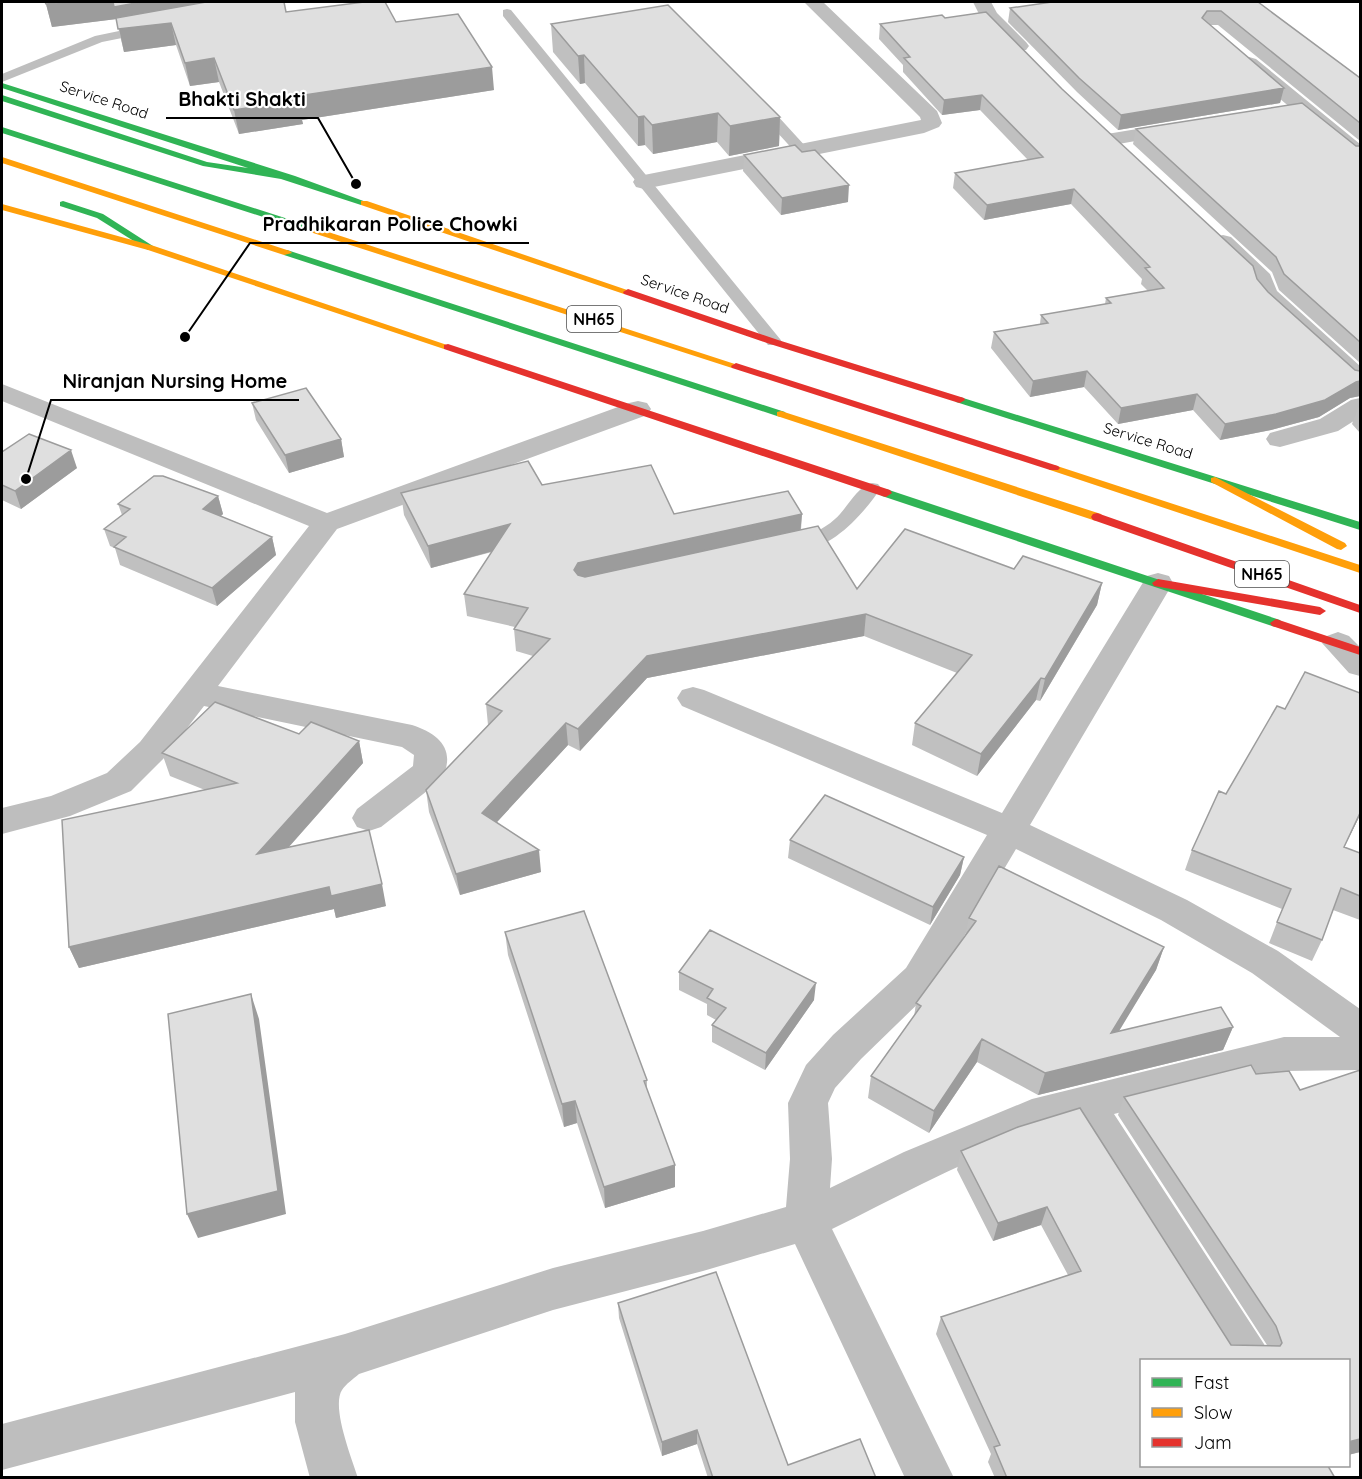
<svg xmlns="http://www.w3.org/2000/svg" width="1362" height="1479" viewBox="0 0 1362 1479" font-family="Quicksand,sans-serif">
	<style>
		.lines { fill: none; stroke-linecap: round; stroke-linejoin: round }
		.lane { fill: #bebebe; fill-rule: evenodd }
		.street { fill: #bebebe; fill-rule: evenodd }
		.fast { fill: #30b455; fill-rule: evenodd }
		.slow { fill: #ff9f0a; fill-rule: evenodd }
		.jam { fill: #e5322d; fill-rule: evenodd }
		.wall { fill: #c0c0c0 }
		.shaded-wall { fill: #9c9c9c }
		.building { fill: #dfdfdf; stroke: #9c9c9c; stroke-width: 1.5 }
		.labels { text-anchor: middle; stroke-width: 4.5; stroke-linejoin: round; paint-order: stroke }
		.far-street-label { font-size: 15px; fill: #000; stroke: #fff }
		.shield { fill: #fff; stroke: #4c4c4c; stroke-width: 1.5 }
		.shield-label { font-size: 16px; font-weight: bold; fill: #000 }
		.leader { fill: none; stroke: #000; stroke-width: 2 }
		.callout-dot { fill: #000; stroke: #fff; stroke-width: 2 }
		.callout-label { font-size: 20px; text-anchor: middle; font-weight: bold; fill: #000; stroke: #fff; stroke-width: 4.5; stroke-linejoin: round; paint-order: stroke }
	</style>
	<rect width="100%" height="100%" fill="#fff"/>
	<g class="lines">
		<path class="lane" d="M507,9l4,1 269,329 2,3 -2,3h-12l-265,-329v-6z
			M148,25l6,4 -2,3 -50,10 -100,40v-8l93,-38z
			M760,101l5,1 42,46 2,3 -2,3h-10l-42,-46 -2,-3 2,-3z
			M872,483l6,1 3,4c-17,25 -54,69 -89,60l-2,-4 2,-4c16,-4 31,-10 43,-21 12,-10 22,-33 37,-36z"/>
		<path class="street" d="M804,2h19l114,109 5,12 -3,4 -15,6 -280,56 -8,-2 -3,-5 3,-5 8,-2 277,-55 -1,-3z
			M973,2h18l6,11 29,29 3,4 -3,4h-14l-30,-30z
			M1249,57l7,2 104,85v16l-8,-1 -110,-92 -3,-4 3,-4z
			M1179,122l7,2 4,4 -4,4 -73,13 -8,-1 -3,-5 3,-5 8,-1z
			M1223,235l8,2 39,37 7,17 83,75v21l-9,-2 -94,-87 -6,-17 -40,-39 4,-5z
			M2,384l325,129 302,-110 9,-2 9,2 4,6 -4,6 -310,114 -119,157 194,39c28,9 45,26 29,55l-60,47 -12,4 -12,-4 -5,-9 5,-9 56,-43 1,-11 -12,-8 -198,-41 -40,52 -33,33 -61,25 -68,18v-26l49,-12 56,-23 33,-31 169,-216 -307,-125z
			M1360,398v19l-22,14 -58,16 -10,-2 -4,-6 4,-6 50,-14 31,-19z
			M1158,573l11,3 4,7 -143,242 157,75 91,51 82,58v61l-76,1 -170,43 150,230 6,16h-47l-148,-236c-85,21 -164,66 -243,105l122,249h-49l-110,-234 -92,27 -150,39 -194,64c-6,5 -13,10 -17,16 -11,17 10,69 16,88h-48l-15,-56v-30l-293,78v-46l343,-90 208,-66 150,-37 83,-24 4,-48 -2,-56 18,-38 27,-30 73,-67 81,-133 -305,-129 -5,-8 5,-8 11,-3 11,3 298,123 145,-237zM1016,849l145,71 91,53 88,64h-56l-252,62 -128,53 -74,36 2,-29 -4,-56 7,-15 26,-29 71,-69z
			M1338,632l11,4 11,11v29l-11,-3 -27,-30 5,-7z"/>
		<path class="fast" d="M2,83l293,93 74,27 -8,2 -80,-26 -78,-13 -201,-65v-6l205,67 41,6 -246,-80z
			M2,127l314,101 2,2 -8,2 -308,-99z
			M63,201l40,13 53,34 -8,2 -51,-32 -37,-12v-4z
			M287,250l498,162 1,2 -5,3 -4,-1 -493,-161v-4z
			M960,397l400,125v8l-404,-128 -1,-2z
			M886,489l394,131 2,3 -6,4 -4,-1 -390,-130 -2,-3z"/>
		<path class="slow" d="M2,157l288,94 2,2 -8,2 -282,-92z
			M361,201h6l266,91 -1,2h-8l-263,-89z
			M2,204l152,42 299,101 -1,2h-8l-296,-99 -146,-40z
			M310,228h6l425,138 -1,2h-8l-422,-136z
			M781,411l320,103 2,3 -6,4 -4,-1 -316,-104v-4z
			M1054,465l306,100v8l-310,-103 -2,-2z
			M1215,477l130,66 2,3 -6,4 -4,-1 -126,-67v-4z"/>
		<path class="jam" d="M628,289l150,51 186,58 1,2 -5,3 -4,-1 -186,-58 -146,-50 -1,-2z
			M448,344l442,146 2,3 -6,4 -4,-1 -438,-147v-4z
			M736,363l322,103 2,2 -2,2h-8l-318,-102 -1,-2z
			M1097,513l263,92v8l-267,-93 -2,-3 2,-3z
			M1158,579l162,28 6,4 -6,4 -166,-29 -2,-3z
			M1276,619l84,28v8l-88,-29 -2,-3z"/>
	</g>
	<path class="wall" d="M1258,2l102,76v63l-142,-116h-8l74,63 -4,15 -162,27 -41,-38 -69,-70 2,-14z
		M46,4l240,8 110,10 98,68 -192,30 1,4 -64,10 -20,-52 -29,4 -14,-41 -52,7 -8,-33 -64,8z
		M945,18l117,71 195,190 11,13 87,78 5,1v25l-10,2 -31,19 -48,13 -51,10 -27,-30 -75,14 -34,-37 -54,10 -39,-49 3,-16 46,-8 1,-9 64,-11 1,-6 42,-7 -7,-7 1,-5 -71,-75 -87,16 -31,-32 2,-15 73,-13 -48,-50 -38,5 -39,-43v-7l-24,-26 1,-15z
		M551,24l229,93 -1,29 -50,10 -12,-14 -64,12 -8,-9 -7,1 -53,-63 -5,1 -27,-32z
		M1136,129l224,17v217l-81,-73 -7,-18 -139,-128z
		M744,155l104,47 -67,13 -38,-44z
		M252,403l89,36 3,18 -55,16 -33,-53z
		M1360,406v27l-8,-9 6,-16z
		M2,452l75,16 -56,41 -19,-9z
		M542,485l132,29h128l-1,16 56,59 157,-20 88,14 -5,22 -57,96 -4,-1 -59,76 -65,-31 3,-22 42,-50 -93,-37 -217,42 -67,73 -12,-6 -71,77 44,50 -81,23 -31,-83 -3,-22 62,-65 -2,-21 47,-48 -17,-5 -2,-22 1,-2 -48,-11 -3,-22 28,-42 -61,16 -27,-53 -3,-22z
		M218,496l5,18 -2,2 51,21 4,18 -59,51 -97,-41 -5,-17 -5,-2 -6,-17 18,-14 -4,-11z
		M299,734l60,7 4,22 -74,84 97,59 -50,12 -2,-9 -255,59 -10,-21 136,-157 -35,-14 -8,-23z
		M1226,794l134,21 -16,32 16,6v67l-27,-10 -11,30 -10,21 -43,-18 13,-34 -97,-39 7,-20z
		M790,840l174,17 -4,18 -30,50 -142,-67z
		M969,918l195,29 -8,23 -38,61 115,-4 -10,23 -185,45 -61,-33 -48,71 -61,-35 3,-22 43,-59 2,-14 49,-67z
		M505,932l142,148v9l28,98 -70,21 -28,-85 -13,4 -56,-172z
		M679,972l135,28 -49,70 -53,-28v-17l4,-5 -9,-5v-11l-28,-14z
		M1360,1070v382l-12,3v-95l-206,106 193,12h-340l-7,-16 3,-8 -55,-120 5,-17 127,-42 -27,-50 -48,16 -36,-71 4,-19 57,-24 213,218h36l-149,-230 6,-18 132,-23 44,16z
		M618,1303l170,162 88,13h-168l-11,-34 -35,12 -43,-138z"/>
	<path class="shaded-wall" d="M69,2h175l-73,21 5,22 -52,7 -7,-33 -65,8 -6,-23z
		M584,55l1,28 -5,1 -2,-28z
		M214,58l5,24 -29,4 -5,-23z
		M492,67l2,23 -192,30 1,4 -64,10 -5,-24 63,-14z
		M1284,88l-4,15 -162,27 3,-15z
		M982,95l-2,15 -38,5 2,-15z
		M718,113l-1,29 -64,12 -1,-29z
		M644,116l1,29 -7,1v-29z
		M780,117l-1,29 -50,10 1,-30z
		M849,185l-1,17 -67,13 1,-17z
		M1074,189l-3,15 -87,16 3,-15z
		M1087,371l-3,16 -54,10 3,-16z
		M1360,381v15l-10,2 -31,19 -48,13 -51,10 5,-16z
		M1197,394l-4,16 -75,14 3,-16z
		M341,439l3,18 -55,16 -4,-18z
		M71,450l6,18 -56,41 -6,-18z
		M218,496l5,18 -15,13 -5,-18z
		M802,514l-2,21 -225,57 -1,-22 4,-7z
		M510,524l2,22 -81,22 -3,-22z
		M272,537l4,18 -59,51 -5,-18z
		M1102,583l-5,22 -57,96 5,-22z
		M866,614l-2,22 -217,42 -67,73 -2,-22 69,-73z
		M1041,678l-5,22 -59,76 4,-22z
		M566,723l2,22 -83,90 -3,-22z
		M359,741l4,22 -100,113 -6,-22z
		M1360,813v2l-26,53 10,-21z
		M539,850l2,22 -81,23 -4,-21z
		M964,857l-4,18 -30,50 3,-18z
		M382,884l4,22 -50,12 -2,-9 -255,59 -10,-21 260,-60z
		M1164,947l-8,23 -52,86 7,-23z
		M816,983l-2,17 -49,70 1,-17z
		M251,994l8,25 27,195 -88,24 -11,-24z
		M1233,1027l-10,23 -185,45 7,-22z
		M982,1039l-5,23 -48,71 5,-22z
		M575,1101l2,22 -13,4 -2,-23z
		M675,1165v22l-70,21 -1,-21z
		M1047,1207l-6,18 -48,16 5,-18z
		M697,1430v14l-35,12v-14z
		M1360,1439v13l-12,3v-13z"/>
	<path class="building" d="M45,2h24l-23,2z
		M113,2h28l-27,5z
		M206,2h78l2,10 78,-10h21l11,20 62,-8 34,53 -195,29 2,4 -65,10 -20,-52 -29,5 -14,-40 -53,6 -2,-11z
		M1052,2h206l102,76v45l-139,-112h-14l-5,7 82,70 -163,27 -42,-37 -69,-70z
		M668,5l112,112 -50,9 -12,-13 -66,12 -8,-9 -6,1 -54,-62 -6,1 -27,-32z
		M986,12l76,77 191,177 4,13 11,13 87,78 5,1v10l-4,1 -31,18 -49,14 -51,10 -28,-30 -76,14 -34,-37 -54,10 -39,-49 54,-9 -7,-8 70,-12 -5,-5 58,-10 -19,-20 5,-1 -76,-78 -87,16 -32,-32 88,-16 -61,-62 -38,5 -40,-42 6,-1 -30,-33 62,-9 3,3z
		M1302,103l54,43h4v196l-76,-68 -8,-17 -140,-128z
		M795,145l7,7 13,-2 34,35 -67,13 -38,-43z
		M306,388l35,51 -56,16 -33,-52z
		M29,434l42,16 -56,41 -13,-6v-33z
		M528,461l14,24 109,-20 23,49 114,-23 14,23 -224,49 -4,7 4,5 7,2 233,-51 39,63 48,-60 109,40 9,-13 79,27 -57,96 -4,-1 -60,76 -66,-31 57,-68 -106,-41 -219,42 -69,73 -12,-6 -84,90 57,37 -83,24 -30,-84 76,-79 -16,-7 64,-65 -36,-10 14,-21 -64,-14 46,-70 -82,22 -27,-53z
		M154,476h9l55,20 -15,13 69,28 -60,51 -98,-41 12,-10 -22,-8 26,-20 -12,-5z
		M1305,672l55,21v120l-16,34 16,6v43l-19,-8 -19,52 -45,-18 14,-33 -99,-39 27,-59 7,3 51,-88 8,3z
		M215,702l84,32 12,-12 48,19 -102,113 112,-24 13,54 -51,12 -2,-9 -260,60 -7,-127 175,-37 -75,-30z
		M825,795l139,62 -31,50 -143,-67z
		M999,866l165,81 -53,86 110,-26 12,20 -188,46 -63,-34 -48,72 -63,-35 50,-70 -5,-3 60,-82 -7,-3z
		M584,911l63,169 -3,1 31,84 -71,22 -29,-86 -13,3 -57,-172z
		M710,930l106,53 -50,70 -54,-28 14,-17 -19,-10 6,-9 -34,-17z
		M251,994l27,197 -91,23 -19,-200z
		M1251,1065l5,9 33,-3 11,19 60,-20v369l-12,3v-82h-206v106h186l7,12h-328l-13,-31 6,-2 -59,-128 140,-46 -34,-64 -49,16 -37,-72 57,-24 62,-19 151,237 49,1 2,-3 -6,-17 -152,-229z
		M716,1272l72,193 72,-26 16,39h-163l-16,-48 -35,12 -44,-139z"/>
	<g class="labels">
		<g class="far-street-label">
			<text transform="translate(104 100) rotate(18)" y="5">Service Road</text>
			<text transform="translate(685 294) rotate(19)" y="5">Service Road</text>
			<text transform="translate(1148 441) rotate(17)" y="5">Service Road</text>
		</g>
		<g class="shield">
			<rect x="567" y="306" width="54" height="26" rx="4.5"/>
			<rect x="1235" y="561" width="54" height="26" rx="4.5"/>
		</g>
		<g class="shield-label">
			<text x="594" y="325">NH65</text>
			<text x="1262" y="580">NH65</text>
		</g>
	</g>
	<path class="leader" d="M356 184L318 118H166M185 337L250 243H529M26 479L51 400H299"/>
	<g class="callout-dot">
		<circle cx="356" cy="184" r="6"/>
		<circle cx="185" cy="337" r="6"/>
		<circle cx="26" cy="479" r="6"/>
	</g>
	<g class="callout-label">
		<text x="242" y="106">Bhakti Shakti</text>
		<text x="390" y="231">Pradhikaran Police Chowki</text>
		<text x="175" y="388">Niranjan Nursing Home</text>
	</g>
	<rect width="1362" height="1479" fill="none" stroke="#000000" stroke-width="6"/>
	<rect x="1140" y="1359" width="210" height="108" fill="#ffffff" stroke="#999999" stroke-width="1.5"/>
	<rect x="1152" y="1378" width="30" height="9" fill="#30b455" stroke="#999999" stroke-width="1.5"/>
	<text x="1194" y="1389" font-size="18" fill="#000000">Fast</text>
	<rect x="1152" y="1408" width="30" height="9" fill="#ff9f0a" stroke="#999999" stroke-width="1.5"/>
	<text x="1194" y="1419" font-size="18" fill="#000000">Slow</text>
	<rect x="1152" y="1438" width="30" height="9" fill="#e5322d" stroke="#999999" stroke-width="1.5"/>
	<text x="1194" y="1449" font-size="18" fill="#000000">Jam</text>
</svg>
